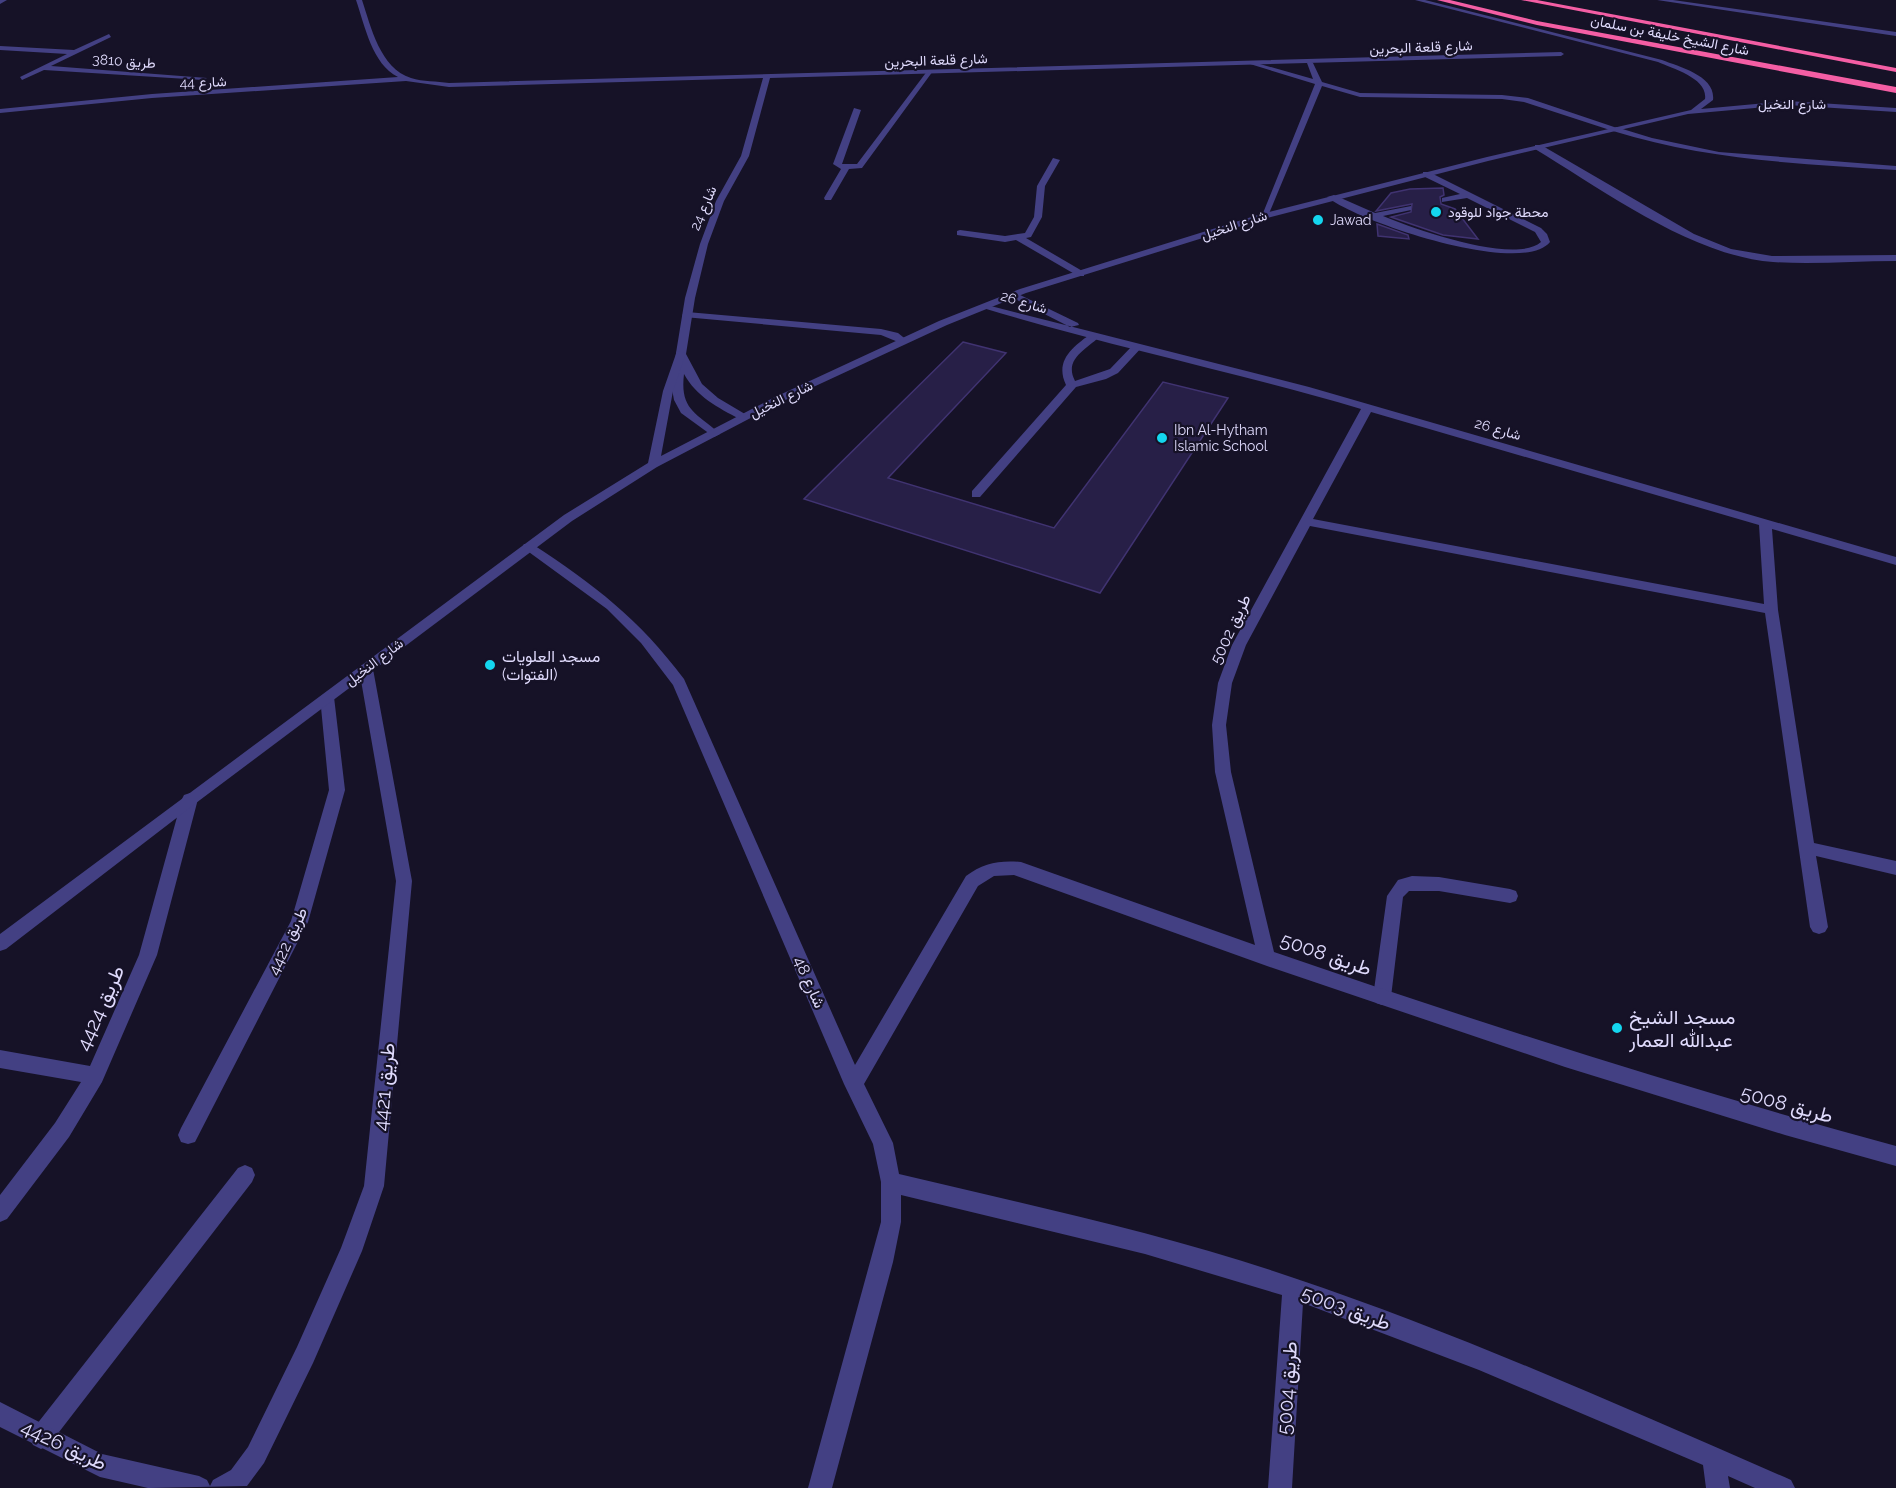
<svg xmlns="http://www.w3.org/2000/svg" width="1896" height="1488" viewBox="0 0 1896 1488" font-family="Raleway,Vazirmatn,sans-serif">
	<style>
		.building { fill: #271f47; stroke: #403371; stroke-width: 1.5 }
		.lines { fill: none; stroke-linecap: round; stroke-linejoin: round }
		.service { fill: #434083; fill-rule: evenodd }
		.minor { fill: #434083; fill-rule: evenodd }
		.tertiary { fill: #434083; fill-rule: evenodd }
		.motorway { fill: #f45ea4; fill-rule: evenodd }
		.poi-dot { fill: #14d6ef; stroke: #161227; stroke-width: 2 }
		.labels { text-anchor: middle; stroke-width: 4.5; stroke-linejoin: round; paint-order: stroke }
		.far-street-label { font-size: 14px; fill: #dfdafc; stroke: #161227 }
		.far-poi-label { font-size: 14px; fill: #dfdafc; stroke: #161227; text-anchor: start }
		.street-label { font-size: 16px; fill: #dfdafc; stroke: #161227 }
		.poi-label { font-size: 16px; fill: #dfdafc; stroke: #161227; text-anchor: start }
		.near-street-label { font-size: 20px; fill: #dfdafc; stroke: #161227 }
		.near-poi-label { font-size: 20px; fill: #dfdafc; stroke: #161227; text-anchor: start }
	</style>
	<rect width="100%" height="100%" fill="#161227"/>
	<path class="building" d="M1443,188l1,7 -4,2 1,7 14,5 23,30 -35,-4 -52,-18 20,-5 1,-8 -36,7 15,-18 19,-4z
		M1377,224l31,11 1,4 -31,-3z
		M963,342l43,11 -118,125 166,50 109,-146 65,16 -128,195 -296,-94z"/>
	<g class="lines">
		<path class="service" d="M1310,61l3,2 9,19 38,11 142,2 26,3 92,31 -7,2 -89,-29 -22,-3 -142,-2 -38,-11 -54,130 -7,2 54,-134 -65,-20 3,-2 60,17 -6,-16z
			M928,70l5,1 -71,97 -13,1 -18,31h-6l-1,-2 17,-29 -8,-5 21,-56 7,2 -19,54h15z
			M1535,145h6l153,89 37,15 41,7 124,-1v6c-41,0 -83,4 -123,1 -81,-6 -170,-72 -238,-113z
			M1053,158l7,2 -15,26 -3,31 -11,20 -5,1 58,34v4h-6l-62,-36 -11,2 -48,-7v-4l3,-1 45,6 20,-3 9,-16 3,-31z
			M1423,172h6l112,56 6,6 3,8c-28,35 -192,-20 -223,-45l7,-2 41,18 36,-7v4l-28,6c31,13 132,49 158,26l-6,-10 -68,-34 -25,4v-4l18,-4 -37,-18z
			M687,312l194,17 17,4 10,8 -5,3 -22,-9 -197,-18 -2,-2z
			M1092,333l9,2c-13,14 -38,23 -26,46l35,-12 24,-25 9,2 -25,27 -12,6 -30,8 -96,110h-8v-6l94,-106c-12,-25 8,-39 26,-52z
			M1412,876l27,1 71,12 6,2 2,5 -2,5 -6,2 -71,-12h-30l-6,6 -12,100 -3,6 -6,2 -6,-2 -3,-6 14,-101 11,-16z
			M245,1165l7,3 3,7 -3,7 -203,263 -8,4 -8,-4 -4,-8 4,-8 205,-261z"/>
		<path class="minor" d="M0,0h7l-7,4z
			M356,0h6c9,27 18,68 49,78 12,4 26,3 38,5l1112,-31 3,2 -3,2 -791,22 -21,78 -25,45 -16,43 -13,54 -9,56 16,30 16,14 32,19 -6,3 -4,-1c-22,-11 -44,-23 -56,-45 -4,34 10,38 34,58l2,2 -6,3 -33,-24 -7,-13 -2,-11 4,-36 9,-55 15,-54 16,-43 25,-45 22,-78 -314,9 -43,-6 -254,17 -152,15v-4l152,-15 246,-17c-26,-13 -33,-51 -42,-77z
			M1657,0h16l223,32v4z
			M109,34l2,3 -60,29 156,12 -4,2 -159,-10 -22,10 -2,-3 47,-23 -67,-4v-4l74,4z
			M1616,127l36,11 67,14 177,14v4c-96,-6 -190,-10 -283,-39z
			M1014,292l64,31 1,2 -9,2 -59,-30 -2,-2z
			M983,304l326,83 587,170v8l-124,-36 6,81 36,233 82,18v14l-80,-19 12,71 -3,5 -6,2 -6,-2 -3,-5 -45,-314 -455,-87 -64,119 -14,38 -6,42 5,47 43,180c206,71 412,137 622,194v20l-111,-31 -220,-68 -298,-101 -253,-91 -20,1 -16,10 -114,198 29,59 6,31c133,32 267,60 395,104 170,57 333,131 497,202l4,8h-40l-27,-12 2,12h-24l-3,-23 -224,-95 -176,-67 -11,185h-24l14,-193 -137,-41 -244,-59v27l-8,40 -61,226h-24l73,-266v-40l-8,-38 -29,-60 -171,-399 -32,-42 -34,-34 -85,-62 2,-3h8c63,41 107,75 152,135l171,386 111,-189c17,-13 34,-16 55,-14l234,83 -40,-173 -3,-47 6,-42 14,-38 129,-236c-125,-37 -253,-63 -378,-101zM1371,412l388,113 5,79 -451,-85z
			M366,664l7,5 39,212 -28,305 -22,65 -49,112 -49,100 -17,23 -99,2 -48,-11 -100,-50v-25l102,52 97,22 8,4 3,6 3,-6 18,-10 17,-23 49,-100 44,-99 23,-62 32,-305 -37,-212z
			M327,692l7,5 11,93 -37,132 -113,220 -7,2 -7,-2 -3,-7 3,-7 110,-207 38,-131 -9,-93z
			M190,793l6,2 2,4 -41,156 -55,127 -33,55 -62,82 -7,3v-27l55,-72 26,-41 -81,-14v-18l90,16 49,-111 43,-156 2,-4z"/>
		<path class="tertiary" d="M1415,0h10l237,60c18,7 54,16 51,40l-12,9 87,-8 108,7v4l-108,-7 -100,9 -200,47 -221,57 -241,75 -79,32 -166,77 -124,65 -85,54 -376,282 -190,146 -6,2v-17l564,-419 84,-52 15,-72 14,-40 9,2 -13,38 -12,65 112,-58 166,-77 81,-32 241,-75 226,-57 204,-47 14,-11c3,-21 -32,-30 -47,-37z"/>
		<path class="motorway" d="M1437,0h13l87,21 359,66v6l-359,-68z
			M1521,0h16l359,68v4z"/>
	</g>
	<g class="poi-dot">
		<circle cx="1436" cy="212" r="6"/>
		<circle cx="1318" cy="220" r="6"/>
		<circle cx="1162" cy="438" r="6"/>
		<circle cx="490" cy="665" r="6"/>
		<circle cx="1617" cy="1028" r="6"/>
	</g>
	<g class="labels">
		<g class="far-street-label">
			<text transform="translate(1670 35) rotate(11)" y="5">شارع الشيخ خليفة بن سلمان</text>
			<text transform="translate(1421 47) rotate(-2)" y="5">شارع قلعة البحرين</text>
			<text transform="translate(936 60) rotate(-2)" y="5">شارع قلعة البحرين</text>
			<text transform="translate(124 61) rotate(4)" y="5">طريق 3810</text>
			<text transform="translate(203 82) rotate(-2)" y="5">شارع 44</text>
			<text x="1792" y="109">شارع النخيل</text>
			<text transform="translate(703 208) rotate(-67)" y="5">شارع 24</text>
			<text transform="translate(1234 225) rotate(-18)" y="5">شارع النخيل</text>
			<text transform="translate(1024 302) rotate(17)" y="5">شارع 26</text>
			<text transform="translate(781 399) rotate(-26)" y="5">شارع النخيل</text>
			<text transform="translate(1498 429) rotate(16)" y="5">شارع 26</text>
			<text transform="translate(374 662) rotate(-37)" y="5">شارع النخيل</text>
		</g>
		<g class="far-poi-label">
			<text x="1448" y="217">محطة جواد للوقود</text>
			<text x="1330" y="225">Jawad</text>
			<text x="1174" y="435">Ibn Al-Hytham<tspan x="1174" dy="16">Islamic School</tspan></text>
		</g>
		<g class="street-label">
			<text transform="translate(1230 629) rotate(-65)" y="6">طريق 5002</text>
			<text transform="translate(287 941) rotate(-65)" y="6">طريق 4422</text>
			<text transform="translate(810 982) rotate(66)" y="6">شارع 48</text>
		</g>
		<g class="poi-label">
			<text x="502" y="662">مسجد العلويات<tspan x="502" dy="18">(الفتوات)</tspan></text>
		</g>
		<g class="near-street-label">
			<text transform="translate(1326 954) rotate(19)" y="7">طريق 5008</text>
			<text transform="translate(100 1008) rotate(-66)" y="7">طريق 4424</text>
			<text transform="translate(384 1087) rotate(-85)" y="7">طريق 4421</text>
			<text transform="translate(1787 1104) rotate(15)" y="7">طريق 5008</text>
			<text transform="translate(1346 1308) rotate(20)" y="7">طريق 5003</text>
			<text transform="translate(1287 1388) rotate(-86)" y="7">طريق 5004</text>
			<text transform="translate(64 1445) rotate(25)" y="7">طريق 4426</text>
		</g>
		<g class="near-poi-label">
			<text x="1629" y="1024">مسجد الشيخ<tspan x="1629" dy="23">عبدالله العمار</tspan></text>
		</g>
	</g>
</svg>
